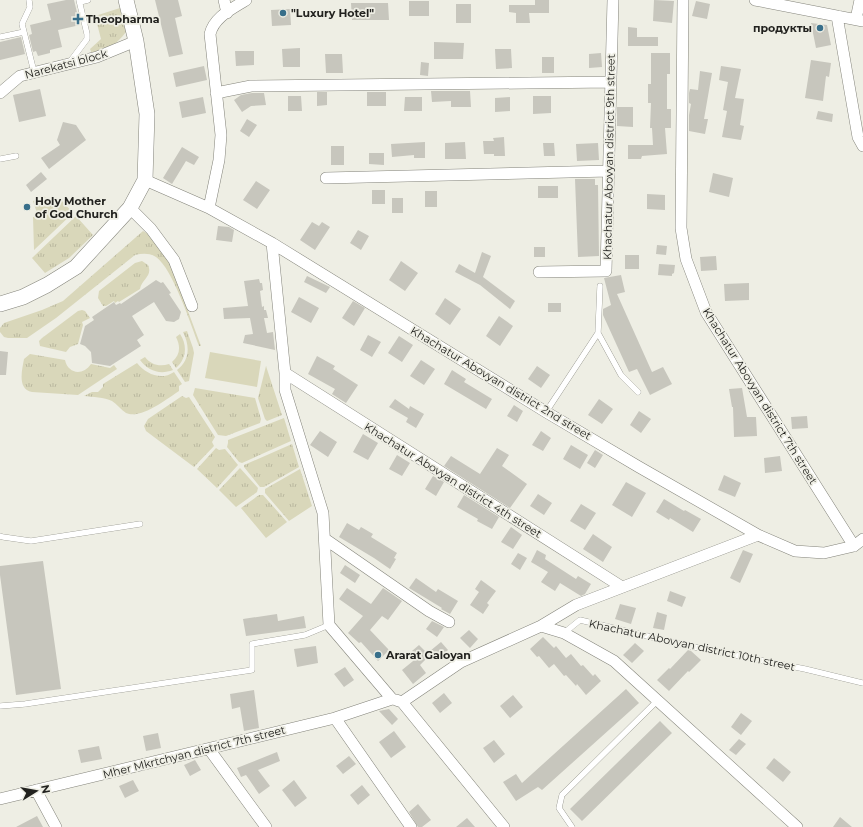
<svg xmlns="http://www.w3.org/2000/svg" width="863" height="827" viewBox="0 0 863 827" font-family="Montserrat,sans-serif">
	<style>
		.grass { fill: url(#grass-tufts) }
		.pitch { fill: #d9d7ba }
		.building { fill: #c7c6bd }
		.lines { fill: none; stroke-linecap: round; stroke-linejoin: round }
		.service-casing { stroke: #84847b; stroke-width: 6 }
		.minor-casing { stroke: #84847b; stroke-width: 12 }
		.secondary-casing { stroke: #84847b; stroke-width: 16 }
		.service { stroke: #fff; stroke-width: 5.5 }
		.minor { stroke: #fff; stroke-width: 11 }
		.secondary { stroke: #fff; stroke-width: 15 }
		.poi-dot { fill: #386f8a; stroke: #eeeee4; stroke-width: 1.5 }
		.labels { text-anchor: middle; stroke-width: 3.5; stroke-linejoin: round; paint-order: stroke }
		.poi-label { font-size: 11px; font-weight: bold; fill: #22221f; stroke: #eeeee4; text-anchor: start }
		.street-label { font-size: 11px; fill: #22221f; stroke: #eeeee4 }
	</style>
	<defs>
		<pattern id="grass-tufts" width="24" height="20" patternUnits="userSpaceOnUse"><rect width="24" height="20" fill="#d9d7ba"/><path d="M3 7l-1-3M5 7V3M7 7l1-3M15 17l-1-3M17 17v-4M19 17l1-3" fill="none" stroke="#bab89f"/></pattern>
	</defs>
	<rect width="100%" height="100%" fill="#eeeee4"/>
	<path class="grass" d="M120,8l6,24c-9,12 -19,19 -34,22l-2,-5 11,-10 -6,-23z
		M44,196l2,2 16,3 11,12 -39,37 -1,-33 5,-1 -5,-15 8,-2v-2z
		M76,216l17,19 -24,23 -24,15 -13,-15z
		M143,231l5,3 22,29 31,83h-2c-8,-21 -26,-77 -43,-89 -6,-4 -13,-4 -21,-2l-79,63 -29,20h-19l-4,-1 -4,-5v-4l4,-5 38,-13 21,-9z
		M142,261l6,4c5,11 -6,14 -8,24l-21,13 -1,-1 -3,2 -1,-2 -8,5h-3l-5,-8 1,-7 36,-28z
		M82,310l3,1 5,7 -8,4 1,3 -5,19 -8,3 -4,5 -26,-6 -1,-5 3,-3 36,-27z
		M187,331l6,17 1,5 -5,28 -4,1 -8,-12c13,-10 13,-24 6,-38z
		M180,334c8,12 6,25 -4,34l-4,-6c8,-7 9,-15 4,-25z
		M30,354l35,6c3,14 18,16 26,4l19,4 4,-3 3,4 -39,26 -46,-3c-15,-3 -10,-22 -8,-33z
		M145,357c6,8 15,10 24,7l4,6c-13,5 -25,1 -33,-10z
		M137,363c9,11 24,18 37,9l8,12 -3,2v5c-11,7 -38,29 -53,22 -5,-3 -9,-9 -14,-12 -8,-4 -19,-4 -28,-5l8,-4h6l5,-5v-3z
		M266,366l16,49 -15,6 -2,-2 -7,-21z
		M195,388l60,10 6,21 -1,4 -34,13 -8,-1 -25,-40z
		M182,396l4,2 3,-1 26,40 -3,5 2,4 -20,21 -48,-36 -2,-5 4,-7z
		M284,418l7,23 -49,22 -3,-1 -12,-15 1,-4v-3z
		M292,444l7,23 -35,20h-4l-16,-20v-2z
		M216,448l3,2 6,-1 13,16 -21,23 -20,-19z
		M240,468l18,20 -1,4 -21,15 -17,-17z
		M300,469l12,37 -23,15 -24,-28v-4z
		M259,495h4l24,27 -21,16 -25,-30z"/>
	<path class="pitch" d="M210,352l51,9 -4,26 -52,-9z"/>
	<path class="building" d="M66,0h8l6,25 -22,5 4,17 -12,3v3l-12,3 -2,-5 -3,1 -4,-17 3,-1 -2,-9 21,-5 -4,-16z
		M155,0h23l4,16 -7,2 8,36 -14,3z
		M535,0h14v13h-20l1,10h-14v-10l-7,-1v-7h26z
		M654,0l20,1 -2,22 -19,-2z
		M409,1h20v15h-20z
		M696,1l14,3 -3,15 -15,-3z
		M351,3h37l1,17h-37z
		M456,4h15v19h-15z
		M290,9l1,16 -19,1 -1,-16z
		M811,23l16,2 4,20 -15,3z
		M628,27l9,1v9h21v9h-30z
		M21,37l4,17 -25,6v-18z
		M434,42l30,1 -1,16h-29z
		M300,48v19h-17l-1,-18z
		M495,49h16l1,19 -16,1z
		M235,51h19v14l-18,1z
		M601,53l1,14 -13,1v-14z
		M651,53h19v21h-3v35h4v19h-6l2,26 -25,2 -1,3h-13v-14h25l-1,-17h-2l1,-25h-3v-19h3z
		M325,54h17l1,19h-17z
		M542,57h12v16h-12z
		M811,60l20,3 -2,14 -3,-1 -3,25 -18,-3z
		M421,62l8,1 -1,13 -8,-1z
		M204,66l3,14 -31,7 -3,-14z
		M721,66l20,3 -6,29 9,1 -4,26 4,1 -3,14 -19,-3 5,-26 -4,-1 5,-28 -9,-2z
		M700,71l12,2 -8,46h4l-3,15 -16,-3v-16l2,-11 -2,-1v-10l1,-4 8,1z
		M40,89l6,27 -27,6 -6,-27z
		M431,91h39l1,16h-20v-6l-19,1z
		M317,92h10v13l-10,1z
		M367,92h19v14h-19z
		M252,93h12l2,12 -15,1 -9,6 -8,-12 7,-5z
		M288,96h13l1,15h-14z
		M533,96h18v17l-18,1z
		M203,97l3,16 -24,5 -3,-16z
		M405,97h17v14h-18z
		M510,97v14l-15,1v-14z
		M617,107h16v20l-16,-1z
		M818,111l15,3 -1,8 -16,-3z
		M247,119l10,6 -8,12 -9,-6z
		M63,122l13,3 10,15 -37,29 -8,-11 19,-13 -3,-5z
		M504,137l1,19h-11v-2h-10l-1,-13h11l-1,-3z
		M425,142v16h-11v-3l-22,2 -1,-13z
		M465,142l1,17h-21v-16z
		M543,143h11l1,13h-11z
		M598,143l1,17 -22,1 -1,-17z
		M331,146h13v19h-13z
		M182,147l17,10 -5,8 -8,-4 -14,23 -9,-6z
		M369,153h15v12l-15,-1z
		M41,172l6,7 -16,13 -5,-7z
		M713,173l20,5 -4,19 -20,-5z
		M575,179h20v6h3l1,71 -21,1z
		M256,181l14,9 -13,19 -14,-9z
		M538,186h20v12h-20z
		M372,190h13v14h-13z
		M425,191h12v16h-12z
		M647,194l18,1v15l-18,-1z
		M392,198h11v15h-11z
		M312,222l7,4 3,-4 8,5 -15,23 -15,-10z
		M218,226l11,1 5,3 -2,12 -16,-2z
		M358,230l11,6 -8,14 -11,-7z
		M657,245l10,1 -1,9 -10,-1z
		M534,247h11v10h-11z
		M482,252l9,4 -8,21 32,24 -5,8 -30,-24 -25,-13 4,-8 16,9z
		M625,255h14v14h-14z
		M716,256l1,14 -16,1 -1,-14z
		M401,261l17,12 -13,18 -16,-11z
		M659,264l16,1 -1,8 -2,1v2l-14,-1z
		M621,275l4,17 -8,2 35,78 11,-5 9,17 -22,11 -13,-26 -8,3 -26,-57v-6l8,-4 -7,-27z
		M307,276l23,11 -4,6 -22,-11z
		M259,279l1,4h2l1,7 -3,1 2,16 2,-1v4h2l2,8h-4l3,15 6,-1 2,18 -32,-7 2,-8 8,-1 -3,-16 -26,1 -1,-11 25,-2 -4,-25z
		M156,280l5,3 2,-1 8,11 -2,1 12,18 -2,7 -5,3 -8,-1 -12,-19 -22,14 12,19 -7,5 4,6 -31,20 -18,-3 -1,-11 -6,-6 -5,-2 5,-18 9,-6 -2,-3 22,-15 2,3 4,-2 1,1z
		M749,283v17l-24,1 -1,-17z
		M299,297l20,11 -8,15 -20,-11z
		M445,298l16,11 -11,16 -15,-11z
		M353,301l12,7 -11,18 -12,-8z
		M548,303h13v9h-13z
		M499,316l14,10 -13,20 -14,-10z
		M368,335l13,7 -9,15 -12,-7z
		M399,336l14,9 -11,17 -14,-9z
		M0,351l8,1 -2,23h-6z
		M317,356l18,10 -2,3 25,16 -12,18 -14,-9 3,-5 -27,-15z
		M421,360l14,9 -11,16 -14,-9z
		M537,366l13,9 -9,13 -13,-9z
		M452,370l14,9 -2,3 28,17 -6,10 -42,-25z
		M742,388l5,29h9l1,19 -23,1 -1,-30h-1l-3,-18z
		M395,399l14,10 1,-3 14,8 -8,14 -10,-6 2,-4 -19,-11z
		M599,399l14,10 -11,15 -14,-9z
		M514,405l9,6 -6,11 -10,-6z
		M639,411l12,8 -10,14 -11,-8z
		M807,416l1,12 -16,1 -1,-12z
		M320,431l17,11 -9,15 -18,-12z
		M541,431l10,7 -8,13 -11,-6z
		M363,434l15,9 -10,17 -15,-8z
		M571,445l17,10 -8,14 -17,-10z
		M497,448l12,7 -7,11 25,18 -17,24 -66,-42 7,-10 29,18z
		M595,450l8,5 -8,13 -8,-5z
		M397,455l13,8 -8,13 -13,-7z
		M780,456l2,15 -17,2 -1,-15z
		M724,475l17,8 -6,14 -17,-7z
		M433,476l11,6 -8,14 -11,-7z
		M626,482l20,11 -14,24 -20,-12z
		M538,494l14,9 -8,12 -14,-9z
		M464,495l35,22 -7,12 -15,-8 1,-2 -21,-12z
		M664,499l20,12 1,-1 16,9 -8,13 -23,-14 -1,2 -13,-8z
		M581,504l15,9 -11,17 -15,-9z
		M347,523l12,7 2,-3 12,7 -2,3 26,16 -3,5 2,1 -6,10 -16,-11 -35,-21z
		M511,527l11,8 -9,14 -12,-7z
		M593,534l19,13 -9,15 -20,-13z
		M537,550l9,5 -1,4 31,20 2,-3 13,8 -6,10 -4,2 -21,-13 -5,8 -14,-9 7,-10 -17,-10z
		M743,550l10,4 -13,29 -10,-5z
		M518,553l9,5 -7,12 -9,-6z
		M43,561l18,128 -45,6 -16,-120v-9z
		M345,565l15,10 -5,8 -15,-10z
		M416,578l20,14 2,-3 20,12 -8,13 -9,-5 1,-1 -33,-20z
		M481,580l15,11 -9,12 2,2 -6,9 -13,-9 9,-13 -4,-3z
		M347,588l24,16 12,-16 19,13 -14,19 -6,-4 -12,14 19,20 -11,11 -17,-19 -2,1 -11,-10 15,-17 -24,-17z
		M670,591l16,6 -4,10 -15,-6z
		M620,604l16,4 -5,16 -16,-5z
		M657,612l10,3 -3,15 -11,-2z
		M277,614l1,7 26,-5 2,12 -60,8 -3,-17z
		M432,621l12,6 -7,10 -11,-8z
		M469,630l9,9 -8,9 -10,-10z
		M543,637l11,11 2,-2 10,12 5,-4 10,12 2,-1 10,11 2,-2 6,7 -15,14 -9,-11 -1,2 -10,-11 -2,1 -10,-12 -5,4 -10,-12 -2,1 -7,-8z
		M441,642l7,8 -10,10 -8,-9z
		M635,643l9,8 -12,12 -9,-8z
		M419,645l7,7 2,-2 3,4 -11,11 6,8 -13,11 -11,-14 16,-13 -6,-6z
		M316,646l2,17 -21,4 -3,-18z
		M688,650l3,1 10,9 -12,12 -1,-1 -19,20 -12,-11 12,-12 1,1z
		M345,667l9,13 -10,7 -10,-13z
		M626,689l13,14 -97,87 -4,-3 -22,14 -13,-19 13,-8 6,9z
		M254,690l5,38 -15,3 -4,-24 -8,2 -2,-15z
		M444,693l8,10 -12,10 -8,-10z
		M513,695l10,12 -13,11 -10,-12z
		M389,709l9,10 -6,6 -13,-14z
		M741,713l11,8 -11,14 -10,-8z
		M660,721l12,12 -90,88 -12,-12z
		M394,731l12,16 -15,11 -12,-16z
		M158,733l3,15 -15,3 -3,-15z
		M739,739l7,5 -10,11 -7,-5z
		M494,740l11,14 -11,9 -11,-15z
		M99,746l3,13 -21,4 -3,-13z
		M277,752l3,9 -22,9 12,16 -11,8 -13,-19 -5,2 -4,-9z
		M349,756l7,8 -13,10 -7,-8z
		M774,758l17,14 -8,10 -17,-14z
		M195,760l6,10 -11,6 -6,-11z
		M133,780l6,11 -14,7 -6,-12z
		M294,780l13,18 -12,9 -13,-17z
		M362,785l8,10 -12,10 -8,-10z
		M418,804l13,16 -9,7h-4l-9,-15z
		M37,816l6,11h-27z
		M840,817l12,10h-19z
		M467,818l8,9h-19z"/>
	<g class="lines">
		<defs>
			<path id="service" d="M29,0l1,7 -8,17 12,48
				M80,2l8,-2
				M0,37l24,-5
				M69,63l18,-24v-5l-8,-34
				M0,159l16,-3
				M598,333l2,-47
				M546,412l52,-79 23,42 17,17
				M0,536l3,1 28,4 109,-17
				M564,633l16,-13 109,26 116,23 58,14
				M0,706l25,-2 227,-34v-26l53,-9 24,-10
				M572,827l-13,-19 3,-13 95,-94"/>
			<path id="minor" d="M224,0l3,13
				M683,0l-2,228 5,31 20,53 148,234
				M755,0l108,21
				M837,16l21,121 5,9
				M856,19l4,-19
				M0,93l20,-17 77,-19 39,-16
				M216,93l35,-7 360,-4
				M326,178l283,-7
				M145,180l64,28 63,35 274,169 93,55 119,68 37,16 29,2 30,-7 9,-7
				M130,208l21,21 23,31 18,46
				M209,208l10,-48 2,-25 -11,-101c4,-17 22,-25 36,-34
				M272,243l13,130v17l38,123 6,112 63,74
				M539,272l67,-1 7,-271
				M285,373l337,214
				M325,539l104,72 20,11
				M541,626l35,-21 182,-70
				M396,700l6,2 102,125
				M402,702l59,-40 80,-36 23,7 50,28 183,166
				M335,718l76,109
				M209,749l57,78
				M36,790l20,37
				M0,799l335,-81 57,-19"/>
			<path id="secondary" d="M0,304l23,-7 24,-12 29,-18 54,-59 15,-28 2,-66 -11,-73 -10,-41"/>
		</defs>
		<use href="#service" class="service-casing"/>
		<use href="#minor" class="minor-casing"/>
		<use href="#secondary" class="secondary-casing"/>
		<use href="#service" class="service"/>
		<use href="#minor" class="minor"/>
		<use href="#secondary" class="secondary"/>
	</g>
	<g class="poi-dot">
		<circle cx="283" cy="13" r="4"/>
		<path d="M76 13h4v4h4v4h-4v4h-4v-4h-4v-4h4z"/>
		<circle cx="820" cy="28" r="4"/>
		<circle cx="27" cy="207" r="4"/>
		<circle cx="378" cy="655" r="4"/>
	</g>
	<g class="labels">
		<g class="poi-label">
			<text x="291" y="17">"Luxury Hotel"</text>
			<text x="86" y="23">Theopharma</text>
			<text x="812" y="32" text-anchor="end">продукты</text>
			<text x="35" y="205">Holy Mother<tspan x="35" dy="13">of God Church</tspan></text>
			<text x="386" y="659">Ararat Galoyan</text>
		</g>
		<g class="street-label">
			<text transform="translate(66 64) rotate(-15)" y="4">Narekatsi block</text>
			<text transform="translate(609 157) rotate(-89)" y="4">Khachatur Abovyan district 9th street</text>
			<text transform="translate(501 383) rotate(31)" y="4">Khachatur Abovyan district 2nd street</text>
			<text transform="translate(760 396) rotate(58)" y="4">Khachatur Abovyan district 7th street</text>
			<text transform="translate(453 480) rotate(32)" y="4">Khachatur Abovyan district 4th street</text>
			<text transform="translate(692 645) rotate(12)" y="4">Khachatur Abovyan district 10th street</text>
			<text transform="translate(194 752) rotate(-14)" y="4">Mher Mkrtchyan district 7th street</text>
		</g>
	</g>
	<g transform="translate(36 791) rotate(79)" stroke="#eeeee4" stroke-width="3" paint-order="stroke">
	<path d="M0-3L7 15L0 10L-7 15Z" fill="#22221f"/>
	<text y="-6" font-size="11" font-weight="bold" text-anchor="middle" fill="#22221f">N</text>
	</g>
</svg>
